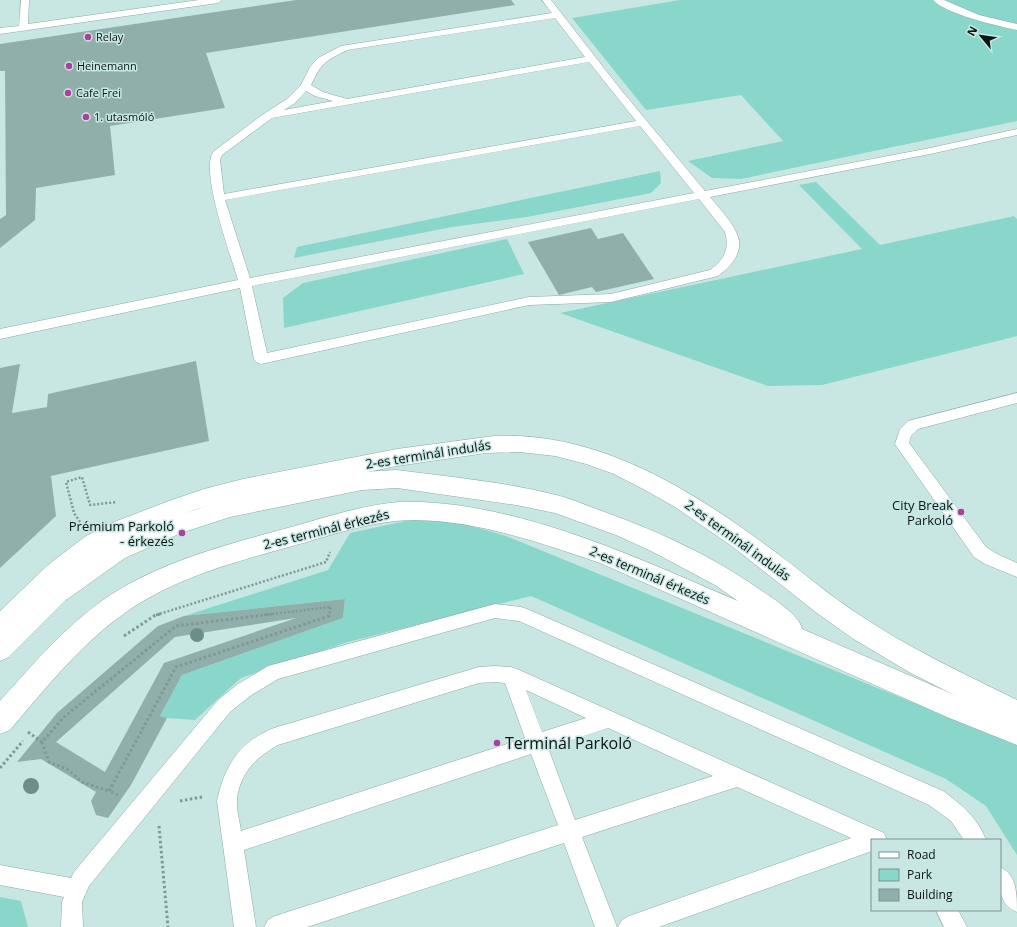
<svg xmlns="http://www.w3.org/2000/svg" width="1017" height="927" viewBox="0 0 1017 927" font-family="'Open Sans',sans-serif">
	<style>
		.green { fill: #89d7cb }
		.building { fill: #91afaa; fill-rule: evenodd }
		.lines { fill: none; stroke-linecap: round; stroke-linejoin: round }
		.lane-casing { stroke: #8ca9a4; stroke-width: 1 }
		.street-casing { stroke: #8ca9a4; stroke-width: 1 }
		.secondary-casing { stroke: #8ca9a4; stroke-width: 1 }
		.path-far1 { stroke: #809894; stroke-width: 2.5; stroke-dasharray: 2 2; stroke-linecap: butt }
		.path { stroke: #809894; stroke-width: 3; stroke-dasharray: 2.5 2.5; stroke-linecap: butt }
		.lane { fill: #fff; fill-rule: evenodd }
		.street { fill: #fff; fill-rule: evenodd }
		.secondary { fill: #fff; fill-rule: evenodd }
		.tree { fill: #6c8e89 }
		.poi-dot { fill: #ac3f9e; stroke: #c8e7e2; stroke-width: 1.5 }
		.labels { text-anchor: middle; stroke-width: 3; stroke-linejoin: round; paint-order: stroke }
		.far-poi-label { font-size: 11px; fill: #0a1514; stroke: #c8e7e2; text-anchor: start }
		.street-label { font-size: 13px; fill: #0a1514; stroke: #c8e7e2 }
		.poi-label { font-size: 13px; fill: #0a1514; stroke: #c8e7e2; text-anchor: end }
		.near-poi-label { font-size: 16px; fill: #0a1514; stroke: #c8e7e2; text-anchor: start }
	</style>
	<rect width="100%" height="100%" fill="#c8e7e2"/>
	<path class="green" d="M680,0h337v121l-276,58 -29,-1 -24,-17 95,-20 -42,-46 -95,15 -74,-92z
		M660,171l1,12 -10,10 -124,24 -75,10 -158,31 3,-11z
		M816,182l64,63 134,-29 3,3v117l-195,49 -54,1 -208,-73 302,-64 -63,-64z
		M507,239l17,35 -240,54 -1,-30 20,-15z
		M410,520l48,2 48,14 511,209v110l-31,-49 -40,-27 -415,-183 -183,46 -107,36 -46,42 -28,-2 -7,-2 22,-41 161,-57 2,-19 -161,17 144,-46 22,-37z
		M0,897l21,4 7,26h-28z"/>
	<path class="building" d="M296,0h215l4,5 -309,48 19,55 -115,18 5,49 -79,13 -1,32 -35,28v-29l6,-4 -1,-144h-5v-27z
		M591,228l7,11 25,-6 31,46 -58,13 -4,-5 -33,8 -31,-53z
		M196,361l13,80 -158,35 5,40 -56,52v-200l20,-4 -8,49 35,-6 1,-13z
		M345,599l-2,19 -161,57 -22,41 7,2 -36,67 -23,33 -12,-3 -5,-14 5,-9 -55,-33 -24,3 40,-49 101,-87 26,-10zM296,618l-132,45 -59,109 -49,-30 119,-105z"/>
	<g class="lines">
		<defs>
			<path id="lane" d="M21,0h8l-1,24 171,-24h23l-4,3 -218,31v-6l19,-2z
				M542,0h9l70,90 84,101 225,-43 87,-19v6l-87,19 -220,43c23,28 48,49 8,79l-107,26 -82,3 -268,59 -5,-2 -2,-3 -14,-71 -240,51v-10l238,-49c-7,-24 -38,-108 -25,-128l49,-37 25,-16 14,-14 9,-18 8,-9 23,-12 211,-33zM555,18l30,39 -238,42 -24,-7 -12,-7c11,-23 13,-23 36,-35zM589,62l47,59 -412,73 -4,-34 2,-5 50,-37zM306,91l9,5 18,5 -49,9 11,-7zM640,126l54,67 -444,85 -25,-78zM699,199l26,33c5,17 -1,28 -15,38l-99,24 -82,3 -262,56 -15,-67z
				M933,0h11l35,15 38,9v6c-19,-4 -72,-16 -84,-30z
				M1017,393v10l-99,26 -7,7 -2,7 77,104 11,7 20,9v14l-32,-13 -11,-7 -79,-113 5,-15 8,-8z
				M495,604l26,3 6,2 416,182c19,14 34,26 43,49h-22l-13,-19 -22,-16 -410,-184 -24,-3 -217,61 -28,17 -20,16 -141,174 -7,16 1,25h-22l1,-25 2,-5 -64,-12v-20l71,13 3,-6 144,-172 20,-16 30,-18z
				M495,666l16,1 6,2 367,164 3,7h-15v11l-213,76h-41l4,-7 7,-4 222,-78 -114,-51 -155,50 35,90h-22l-31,-84 -257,84h-43l4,-7 7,-4 283,-91 -27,-71 -287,96 12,77h-22l-17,-126c8,-36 22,-59 57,-73l205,-61zM495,682l10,1 20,55 -284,93c-1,-9 -5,-21 -4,-31 2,-26 20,-44 41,-55l201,-62zM526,690l60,28 -44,14zM608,728l105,48 -138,44 -27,-72z
				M1000,867c17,8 17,27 17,45 -20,-8 -17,-27 -17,-45z
				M936,910h22l9,17h-23z"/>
			<path id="street" d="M397,470c52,7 109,12 159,25 13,3 27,9 40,14 57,20 113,45 163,80 12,8 41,26 43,40l162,70 53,20v26l-70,-28 -347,-154c-59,-20 -121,-42 -184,-43 -41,0 -81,14 -120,25 -57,16 -117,31 -167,65 -47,32 -83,78 -119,120l-10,4v-33c34,-38 69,-79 112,-107 55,-35 121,-51 183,-68 34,-10 69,-21 104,-24 19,-1 38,1 57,3 99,14 191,57 282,96l-23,-16 -64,-34 -35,-16 -61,-22 -39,-8 -119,-17 -35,2 -132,27 -49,16 -56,25 -59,42 -57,57 -9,4v-29l48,-48 21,-14 40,-26 57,-25 64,-20 132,-27z"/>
			<path id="secondary" d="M494,436c108,-5 202,57 284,118 27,20 52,42 80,60 50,34 105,59 159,86v27l-108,-55 -57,-34 -35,-25 -84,-66 -58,-40 -30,-17 -31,-16 -28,-10 -31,-8 -35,-4 -34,1 -89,13 -154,31 -49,13 -57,22 -35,18 -37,29 -56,56 -9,3v-27l48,-46 38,-29 28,-14 55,-21 35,-12 39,-10 154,-30z"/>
		</defs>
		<use href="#lane" class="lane-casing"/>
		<use href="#street" class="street-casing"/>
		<use href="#secondary" class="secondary-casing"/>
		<path class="path-far1" d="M80,522l-6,-9 -8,-31 16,-5 8,28 27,-3
			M156,615l170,-53 4,-10
			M264,615l67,-8 -2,8"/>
		<path class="path" d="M124,636l30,-20 6,-2
			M28,732l14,10 22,-25 112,-91 96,-12
			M42,742l7,20 18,7 15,13 27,9
			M0,768l23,-27
			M118,795l-9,-4 67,-124 153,-51v-2
			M180,801l22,-4
			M159,826l9,101"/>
		<use href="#lane" class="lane"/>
		<use href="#street" class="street"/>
		<use href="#secondary" class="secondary"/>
	</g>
	<g class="tree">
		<circle cx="197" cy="635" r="7"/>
		<circle cx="31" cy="786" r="8"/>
	</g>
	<g class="poi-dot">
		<circle cx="88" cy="37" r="4"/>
		<circle cx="69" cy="66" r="4"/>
		<circle cx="68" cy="93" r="4"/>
		<circle cx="86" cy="117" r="4"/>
		<circle cx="961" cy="512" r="4"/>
		<circle cx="182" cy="533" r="4"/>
		<circle cx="497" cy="743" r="4"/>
	</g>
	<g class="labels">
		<g class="far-poi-label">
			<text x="96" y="41">Relay</text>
			<text x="77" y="70">Heinemann</text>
			<text x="76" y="97">Cafe Frei</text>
			<text x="94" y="121">1. utasmóló</text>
		</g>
		<g class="street-label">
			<text transform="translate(428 454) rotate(-9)" y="5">2-es terminál indulás</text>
			<text transform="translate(326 529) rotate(-14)" y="5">2-es terminál érkezés</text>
			<text transform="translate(738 540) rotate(36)" y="5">2-es terminál indulás</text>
			<text transform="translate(650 575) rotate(23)" y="5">2-es terminál érkezés</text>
		</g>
		<g class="poi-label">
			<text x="953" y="510">City Break<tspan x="953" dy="15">Parkoló</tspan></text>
			<text x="174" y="531">Prémium Parkoló<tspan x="174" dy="15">- érkezés</tspan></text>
		</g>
		<g class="near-poi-label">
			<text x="505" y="749">Terminál Parkoló</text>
		</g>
	</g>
	<rect x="871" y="839" width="130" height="72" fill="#c8e7e2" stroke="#7c9390"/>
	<rect x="879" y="852" width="20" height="6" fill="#ffffff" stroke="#7c9390"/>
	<text x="907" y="859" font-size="12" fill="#0a1514">Road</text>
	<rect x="879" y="869" width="20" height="12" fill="#89d7cb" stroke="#7c9390"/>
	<text x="907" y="879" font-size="12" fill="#0a1514">Park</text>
	<rect x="879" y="889" width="20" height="12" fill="#91afaa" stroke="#7c9390"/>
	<text x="907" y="899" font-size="12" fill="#0a1514">Building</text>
	<g transform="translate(981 36) rotate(299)" stroke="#c8e7e2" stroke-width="3" paint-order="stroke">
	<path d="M0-3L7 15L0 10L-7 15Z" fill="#0a1514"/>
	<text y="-6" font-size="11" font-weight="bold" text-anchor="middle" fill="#0a1514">N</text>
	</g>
</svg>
